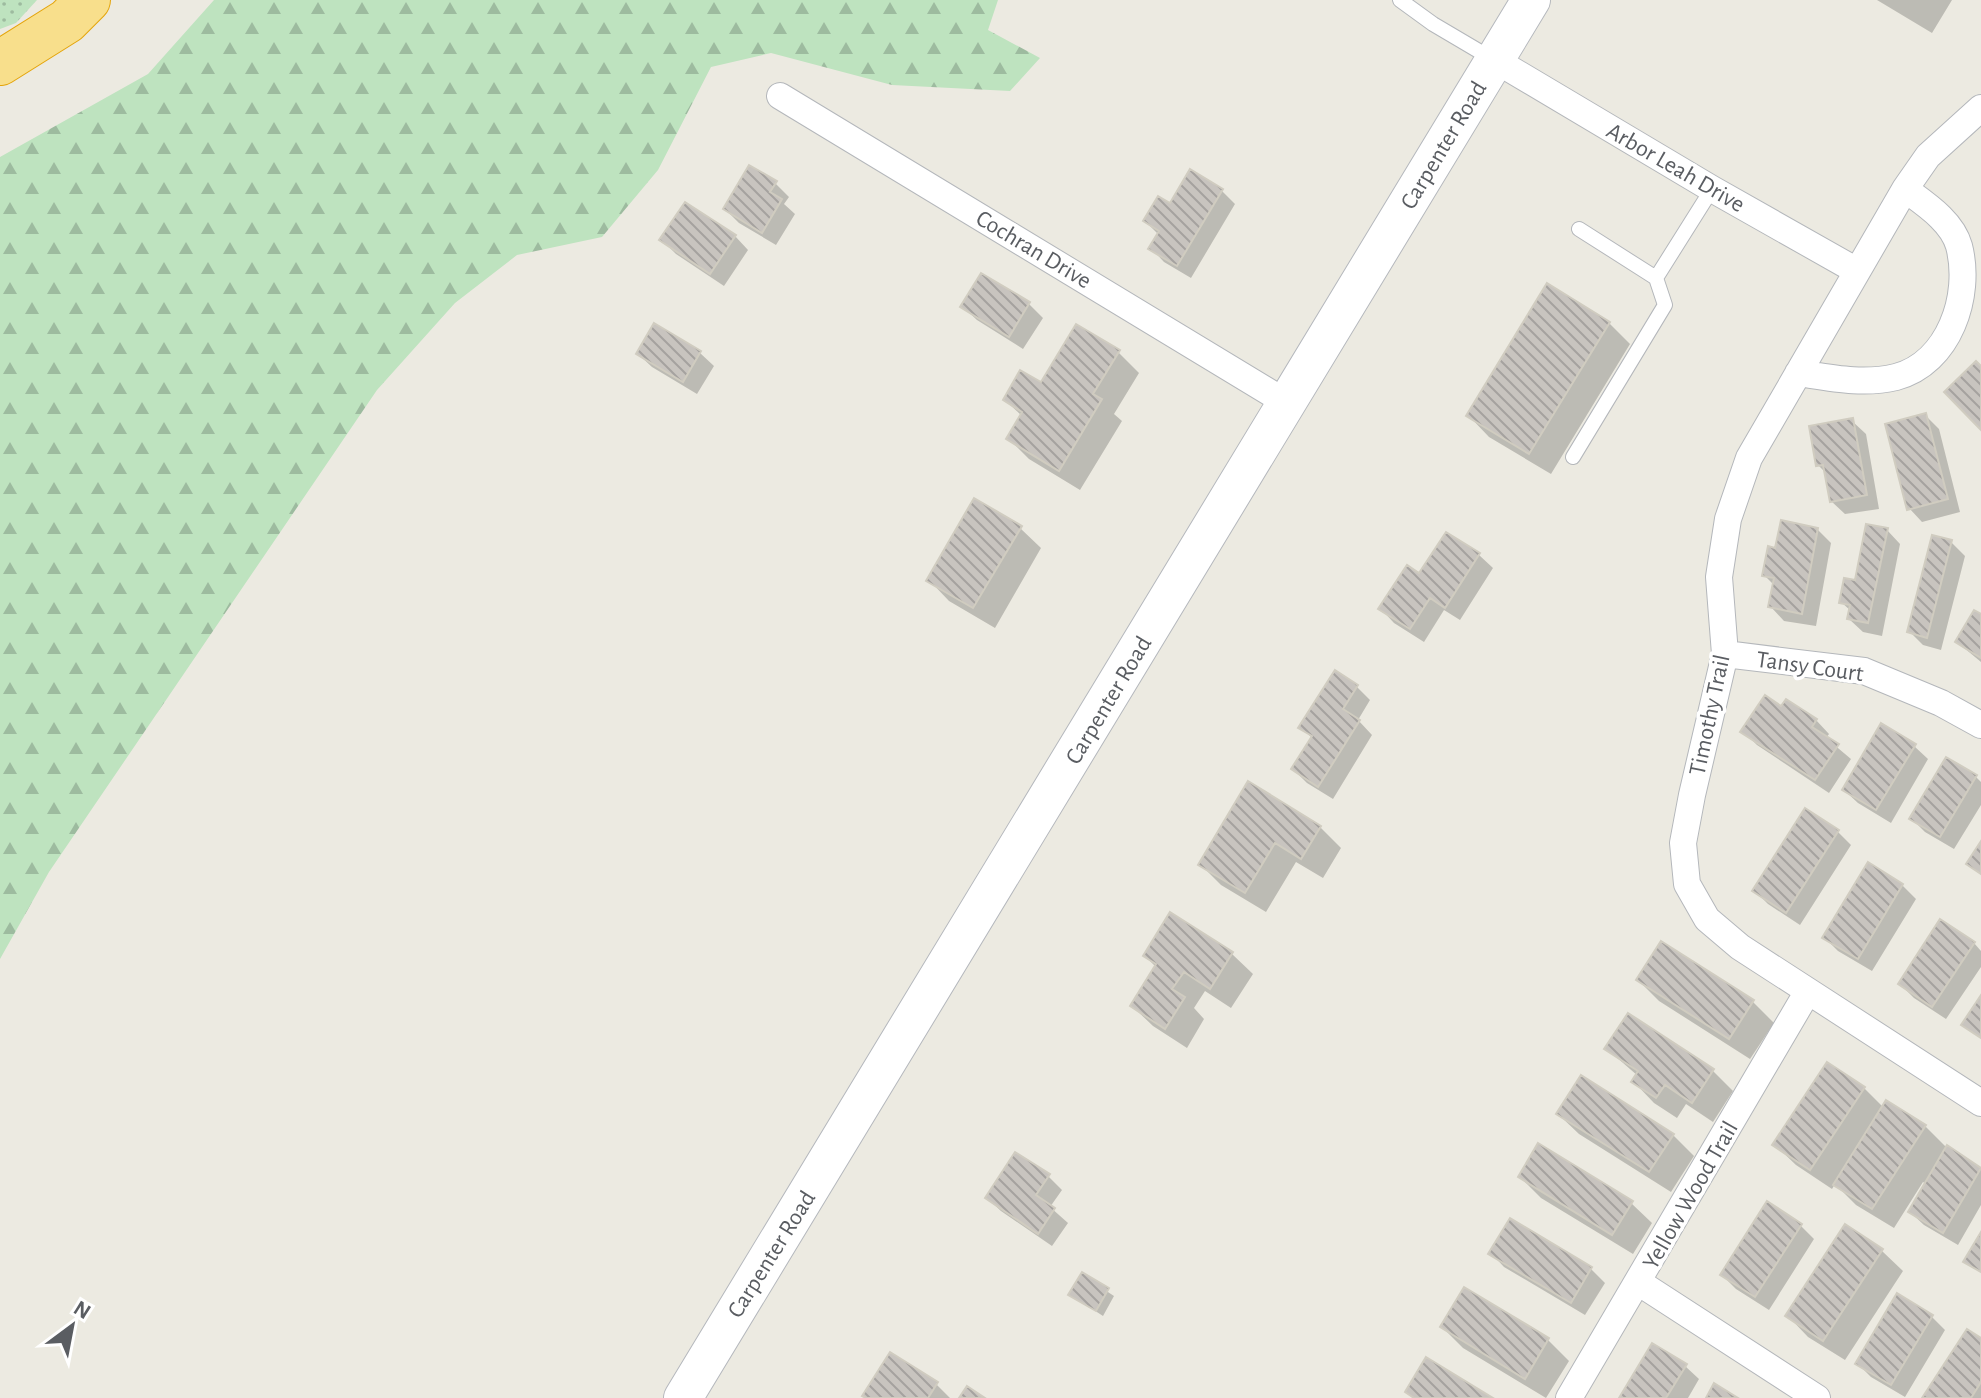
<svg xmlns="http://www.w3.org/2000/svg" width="1981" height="1398" viewBox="0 0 1981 1398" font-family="'Alegreya Sans',sans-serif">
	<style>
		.grass { fill: url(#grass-dots) }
		.forest { fill: url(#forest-firs) }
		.shadow { fill: #0003 }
		.building { fill: url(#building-back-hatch); stroke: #d0ccc0; stroke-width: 2 }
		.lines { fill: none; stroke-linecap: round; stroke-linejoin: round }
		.service-casing { stroke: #b4b7bb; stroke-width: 16 }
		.minor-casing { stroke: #b4b7bb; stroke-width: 28 }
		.secondary-casing { stroke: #b5b8bd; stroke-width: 40 }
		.motorway-casing { stroke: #e4a40a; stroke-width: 46 }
		.service { stroke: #fff; stroke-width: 14 }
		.minor { stroke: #fff; stroke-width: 26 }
		.secondary { stroke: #fff; stroke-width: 38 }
		.motorway { stroke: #f8df8c; stroke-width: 44 }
		.labels { text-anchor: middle; stroke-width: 7; stroke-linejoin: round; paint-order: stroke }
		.street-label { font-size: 24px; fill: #5a5d62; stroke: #fff }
	</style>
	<defs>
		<pattern id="grass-dots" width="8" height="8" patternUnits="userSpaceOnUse" patternTransform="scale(2)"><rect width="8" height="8" fill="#bee3bf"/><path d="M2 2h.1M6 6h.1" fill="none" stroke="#9dbb9f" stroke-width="1.8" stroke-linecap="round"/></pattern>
		<pattern id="forest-firs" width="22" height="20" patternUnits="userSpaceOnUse" patternTransform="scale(2)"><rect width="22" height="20" fill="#bee3bf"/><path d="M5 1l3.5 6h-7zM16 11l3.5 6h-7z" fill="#9dbb9f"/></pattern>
		<pattern id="building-back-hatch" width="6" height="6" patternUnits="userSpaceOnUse" patternTransform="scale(2)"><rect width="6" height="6" fill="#c8c4bf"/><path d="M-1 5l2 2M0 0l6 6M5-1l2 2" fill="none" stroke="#a5a29f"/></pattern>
	</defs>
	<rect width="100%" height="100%" fill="#eceae1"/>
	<path class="grass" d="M0,0h37l-21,23 -16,6z"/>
	<path class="forest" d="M214,0h784l-10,30 52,28 -30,33 -118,-6 -121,-32 -60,14 -53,103 -56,67 -85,18 -62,48 -78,87 -328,482 -49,87v-802l148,-83z"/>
	<path class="shadow" d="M1877,0h75l-20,33z
		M775,183l14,14 -5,7 11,10 -19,31 -37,-22 -14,-14z
		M1221,190l14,14 -44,74 -27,-16 -13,-14 8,-13 -14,-14 25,-15z
		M735,236l13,14 -24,36 -48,-32 -14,-14z
		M982,275l47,29 14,14 -20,31 -46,-29 -14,-13z
		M1609,323l21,21 -79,130 -62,-37 -20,-21z
		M655,326l45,27 14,13 -17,28 -45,-27 -14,-13z
		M1118,352l21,21 -25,41 8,7 -42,69 -51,-31 -21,-21 14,-22 -17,-16z
		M1925,415l14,14 21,83 -38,10 -13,-14z
		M1852,421l14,13 13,75 -34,5 -14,-13 -4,-27 -9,-9z
		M1020,528l21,20 -46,80 -46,-27 -20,-21z
		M1817,529l14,14 -15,83 -32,-5 -13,-14 3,-22 -10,-10 13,-25z
		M1887,530l13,14 -18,92 -19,-4 -14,-13 2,-8 -10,-9 15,-19z
		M1446,534l33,21 14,13 -33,52 -16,-10 -20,32 -30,-19 -13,-14 39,-33z
		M1951,542l14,14 -24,94 -18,-5 -14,-14z
		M1981,617v45l-24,-20z
		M1357,687l13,13 -12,20 14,15 -39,64 -26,-16 -14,-14 20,-30 -12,-12z
		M1782,709l34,11 13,14 -3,4 25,21 -22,34 -72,-48 -14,-14z
		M1914,746l14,13 -37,64 -33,-20 -14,-13z
		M1976,777l5,5v23l-27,44 -29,-17 -14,-14z
		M1249,784l71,43 21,21 -18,30 -27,-16 -30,50 -45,-27 -21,-21z
		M1837,831l14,14 -51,80 -32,-21 -13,-13z
		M1902,885l14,14 -44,72 -34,-20 -13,-13z
		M1661,943l92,59 21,21 -24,36 -91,-58 -21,-21z
		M1974,943l7,8v16l-35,52 -32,-21 -14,-14z
		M1232,954l21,20 -22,34 -26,-17 -11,17 10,11 -17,29 -34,-22 -21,-20 24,-39 -11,-11z
		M1607,1049l106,22 20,20 -20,31 -27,-18 -9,14 -23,-15 -20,-21 4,-6z
		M1864,1088l20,20 41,18 22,22 34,20v37l-23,40 -34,-20 -14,-13 16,-28 -3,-2 -29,46 -38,-23 -21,-21 -3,5 -36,-24 -21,-20z
		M1558,1114l115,21 21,21 -23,36 -92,-58z
		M1048,1176l14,14 -12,17 18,16 -16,23 -51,-35 -14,-13z
		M1520,1177l111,26 21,20 -19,31 -92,-56z
		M1510,1220l81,49 14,14 -20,32 -81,-48 -13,-14z
		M1800,1225l14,14 -45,71 -33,-21 -14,-14z
		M1846,1227l36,24 21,20 -58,89 -37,-23 -20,-21z
		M1082,1275l32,21 -11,20 -32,-21z
		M1465,1290l83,50 21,21 -23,37 -83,-50 -21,-21z
		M1931,1316l14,14 -40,67 -34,-20 -13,-13z
		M1981,1340v58h-57z
		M1685,1366l14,13 -11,19h-67z
		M936,1384l14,14h-83z"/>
	<path class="building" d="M749,165l28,16 -7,11 12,7 -20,34 -39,-24z
		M1190,169l33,20 -46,77 -29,-17 11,-18 -16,-10 15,-25 12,7z
		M685,202l51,33 -26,39 -51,-34z
		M981,273l49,29 -21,35 -49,-30z
		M1547,283l63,39 -81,132 -63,-38z
		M654,323l47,28 -18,31 -47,-28z
		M1076,324l44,26 -27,44 9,5 -43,72 -53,-32 16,-27 -19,-12 17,-30 21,12z
		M1976,361l5,5v64l-37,-38z
		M1926,413l22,86 -41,11 -22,-86z
		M1853,418l14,77 -37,7 -7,-37 -7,1 -7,-40z
		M974,498l48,28 -49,82 -47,-27z
		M1781,520l37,8 -16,86 -34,-7 6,-29 -12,-2 6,-30 7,2z
		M1866,524l22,4 -20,95 -21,-4 3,-14 -11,-2 5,-25 11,2z
		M1446,532l34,21 -35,55 -15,-10 -20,31 -32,-20 29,-44 12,8z
		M1932,535l20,5 -25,98 -20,-6z
		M1974,610l7,4v44l-26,-16z
		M1335,670l23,15 -15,24 17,11 -42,67 -27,-18 21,-33 -14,-8z
		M1765,695l16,11 5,-7 31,20 -5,8 27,17 -24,36 -75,-48z
		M1881,723l35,21 -40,66 -34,-20z
		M1946,757l31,18 -37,62 -31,-18z
		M1248,781l73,45 -20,33 -26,-16 -30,50 -47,-28z
		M1805,808l34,22 -53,83 -34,-22z
		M1981,841v33l-15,-10z
		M1868,862l35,22 -45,75 -36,-21z
		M1170,912l63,40 -23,37 -26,-17 -12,17 13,8 -20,32 -35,-23 26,-42 -13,-8z
		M1940,919l35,23 -43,65 -34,-23z
		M1661,941l93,59 -25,39 -93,-59z
		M1981,995v43l-20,-13z
		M1628,1013l86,56 -22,34 -27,-18 -9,13 -25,-16 7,-11 -34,-22z
		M1827,1062l38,25 -55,83 -38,-25z
		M1581,1075l93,59 -25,38 -93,-58z
		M1886,1100l40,25 -54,84 -39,-24z
		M1538,1143l95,58 -21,34 -94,-58z
		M1947,1145l34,23 -38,65 -35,-21z
		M1015,1152l35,22 -14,21 19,13 -17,26 -53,-36z
		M1767,1201l35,23 -47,73 -35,-22z
		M1510,1218l82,49 -21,36 -83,-49z
		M1845,1224l38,25 -60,92 -38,-25z
		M1981,1232v40l-18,-10z
		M1082,1272l27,16 -13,23 -28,-16z
		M1464,1287l85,51 -24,41 -85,-52z
		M1897,1293l36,22 -42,70 -36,-21z
		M1967,1329l14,9v44l-10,16h-49z
		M1652,1343l35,21 -21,34h-47z
		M890,1352l48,30 -10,16h-62l-4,-2z
		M1426,1357l67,41h-79l-9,-6z
		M1714,1383l24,15h-32z
		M967,1386l18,12h-26z"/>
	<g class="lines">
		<defs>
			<path id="service" d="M1400,0l33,24 61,36
				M1656,278l56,-89
				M1573,457l92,-152 -9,-27 -77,-49"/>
			<path id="minor" d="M1495,60l217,129 145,82
				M780,96l507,307
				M1981,108l-53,48 -23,33 -156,269 -21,61 -9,58 6,77 -33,141 -9,48 4,41 20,35 33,28 241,156
				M1798,373c33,5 65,12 98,4 53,-14 76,-81 63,-131 -7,-25 -34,-42 -54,-57
				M1725,654l139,17 77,32 40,22
				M1638,1282l179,116
				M1569,1398l239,-407"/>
			<path id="secondary" d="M683,1398l848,-1398"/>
			<path id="motorway" d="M0,63l67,-42 21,-21"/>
		</defs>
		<use href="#service" class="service-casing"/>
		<use href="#minor" class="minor-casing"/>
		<use href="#secondary" class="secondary-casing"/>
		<use href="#motorway" class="motorway-casing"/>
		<use href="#service" class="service"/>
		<use href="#minor" class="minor"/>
		<use href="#secondary" class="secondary"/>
		<use href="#motorway" class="motorway"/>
	</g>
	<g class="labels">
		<g class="street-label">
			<text transform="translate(1443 145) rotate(-59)" y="8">Carpenter Road</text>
			<text transform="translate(1676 167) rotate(30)" y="8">Arbor Leah Drive</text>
			<text transform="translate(1034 249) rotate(31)" y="8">Cochran Drive</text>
			<text transform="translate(1810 666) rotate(8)" y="8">Tansy Court</text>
			<text transform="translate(1108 700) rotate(-59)" y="8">Carpenter Road</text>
			<text transform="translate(1709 715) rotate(-78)" y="8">Timothy Trail</text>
			<text transform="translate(1690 1195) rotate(-60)" y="8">Yellow Wood Trail</text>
			<text transform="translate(771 1254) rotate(-58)" y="8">Carpenter Road</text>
		</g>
	</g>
	<g transform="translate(72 1326) rotate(32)" stroke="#ffffff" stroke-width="6" paint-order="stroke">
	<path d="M0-6L14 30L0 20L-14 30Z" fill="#5a5d62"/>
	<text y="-12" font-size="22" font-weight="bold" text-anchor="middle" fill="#5a5d62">N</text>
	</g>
</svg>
